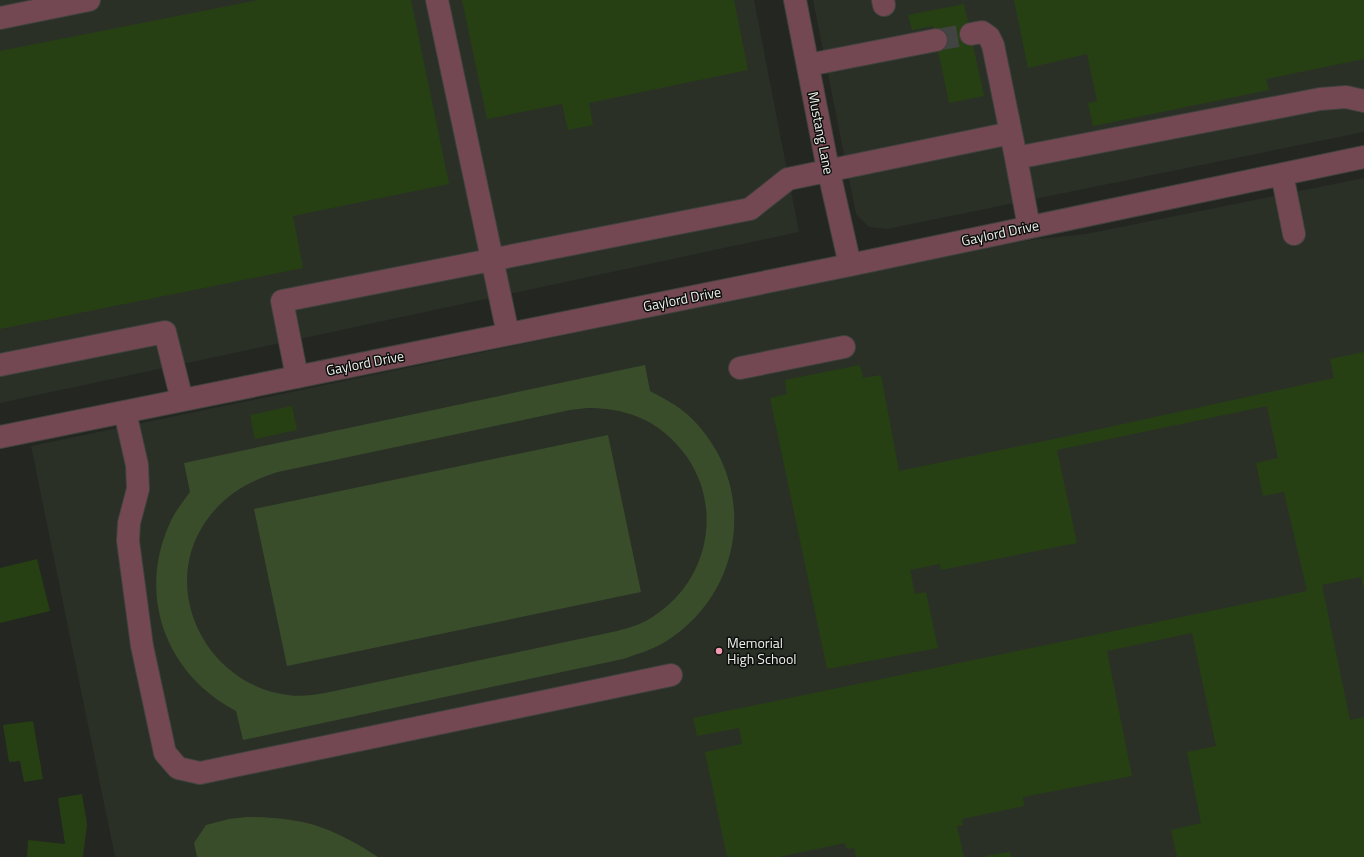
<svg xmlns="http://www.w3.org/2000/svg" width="1364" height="857" viewBox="0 0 1364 857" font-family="'Titillium Web',sans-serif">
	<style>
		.built { fill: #2a3026 }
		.green { fill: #394d2b; fill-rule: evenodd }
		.building { fill: #274013 }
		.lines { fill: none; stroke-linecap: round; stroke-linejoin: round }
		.minor-tunnel { stroke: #414440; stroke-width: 22; stroke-dasharray: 22 11; stroke-linecap: butt }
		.minor-casing { stroke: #3f423e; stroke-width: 24 }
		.minor { stroke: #734852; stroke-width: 22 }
		.poi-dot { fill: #f29aaf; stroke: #0d0f0c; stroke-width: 1.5 }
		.labels { text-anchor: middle; stroke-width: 3; stroke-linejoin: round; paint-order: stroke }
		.street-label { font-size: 14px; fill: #eef0ed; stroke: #0d0f0c }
		.poi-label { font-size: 14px; fill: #eef0ed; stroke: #0d0f0c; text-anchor: start }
	</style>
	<rect width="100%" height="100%" fill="#232621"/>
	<path class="built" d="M0,0h754l45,232 -799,171z
		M813,0h551v132l-477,97 -18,-2 -13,-13z
		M1364,178v679h-1249l-84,-411 958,-199 48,-8 49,-5z"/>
	<path class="green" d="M645,365l5,26c13,7 27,14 38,24 71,66 58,177 -23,227 -13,8 -28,12 -42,17l-380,81 -7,-29c-69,-36 -99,-113 -67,-186 5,-12 13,-22 21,-33l-6,-29zM587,408c18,0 34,2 51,9 19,7 37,23 49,40 37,54 20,127 -36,161 -11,7 -23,10 -34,13l-292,62c-12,2 -24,4 -37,2 -81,-10 -130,-105 -82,-174 18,-26 43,-40 72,-49l292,-62z
		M608,435l33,157 -354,74 -33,-157z
		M246,817c15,0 30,1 45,3 32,4 61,20 87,37h-181l-3,-14 12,-18 23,-6z"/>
	<path class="building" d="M259,0h152l38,184 -156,32 10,52 -303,61v-278z
		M462,0h272l14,70 -159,33 4,22 -25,5 -6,-26 -75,15z
		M1014,0h350v59l-98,20 3,11 -176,36 -5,-23 9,-2 -10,-47 -59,14z
		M964,4l20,92 -35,7 -16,-77 -21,4 -4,-15z
		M1364,352v239l-3,-14 -39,8 28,135 14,-3v140h-187l-6,-27 30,-7 -14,-71 29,-6 -24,-113 -85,18 25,125 -109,21 1,9 -62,13 1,6 -6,1 7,31h-108l-2,-9 -7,1 -2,-6 -66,14h-52l-22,-105 37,-8 -3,-16 -42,8 -4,-18 614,-127 -23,-99 -21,4 -7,-33 22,-5 -11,-52 -210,44 20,93 -136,27 -1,-6 -30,6 5,24 11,-2 12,56 -111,21 -57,-271 17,-4 -2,-14 75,-15 3,13 18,-3 18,96 155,-32 280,-61 -4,-19z
		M292,406l5,24 -42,9 -5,-24z
		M37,559l13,52 -50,12v-55z
		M33,721l10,58 -19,3 -4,-21 -11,1 -6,-37z
		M82,794l5,30 -4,33h-56l1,-17 37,4 -7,-46z
		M1010,852l1,5h-25v-1z"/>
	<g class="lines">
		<path class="minor-tunnel" d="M936,40l35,-6"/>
		<defs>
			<path id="minor" d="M437,0l71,334
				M795,0l31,159 24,106
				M883,0l1,5
				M0,18l89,-18
				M971,34l11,-2 7,5 4,8 18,88
				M808,65l128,-25
				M1282,174l12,60
				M1029,227l-13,-69 304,-59 26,-2 18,4
				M0,365l165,-33 17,68
				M740,368l104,-21
				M297,377l-15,-76 468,-92 38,-30 223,-46 5,25
				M125,412l12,53 1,24 -9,34 -1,18 14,105 23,107 13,15 22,5 471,-98
				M0,437l850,-172 514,-108"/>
		</defs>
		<use href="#minor" class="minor-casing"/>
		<use href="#minor" class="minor"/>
	</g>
	<circle class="poi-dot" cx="719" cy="651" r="4"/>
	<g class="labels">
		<g class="street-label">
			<text transform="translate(821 133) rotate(79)" y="5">Mustang Lane</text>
			<text transform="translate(1000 233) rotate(-12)" y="5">Gaylord Drive</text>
			<text transform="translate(682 299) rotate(-11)" y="5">Gaylord Drive</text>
			<text transform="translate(365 363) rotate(-11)" y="5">Gaylord Drive</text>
		</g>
		<g class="poi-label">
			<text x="727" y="648">Memorial<tspan x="727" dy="16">High School</tspan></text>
		</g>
	</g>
</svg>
